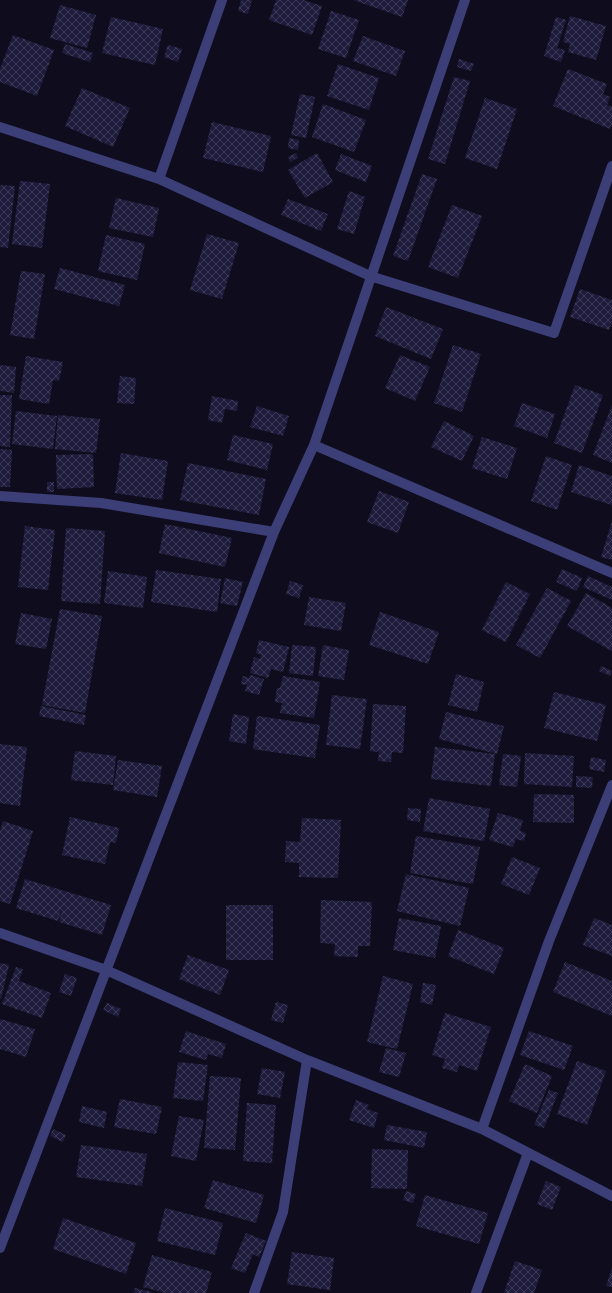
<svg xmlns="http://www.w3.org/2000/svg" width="612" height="1293" viewBox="0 0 612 1293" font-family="Poppins,sans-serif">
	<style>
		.building { fill: url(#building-cross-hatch) }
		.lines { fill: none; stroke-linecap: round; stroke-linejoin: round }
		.minor { stroke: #3c3e78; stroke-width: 10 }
	</style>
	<defs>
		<pattern id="building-cross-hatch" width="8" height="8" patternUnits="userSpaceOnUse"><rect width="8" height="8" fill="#1f1b3c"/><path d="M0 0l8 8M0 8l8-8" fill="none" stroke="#3e3b59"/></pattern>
	</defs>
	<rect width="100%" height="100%" fill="#0f0d1d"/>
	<path class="building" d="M241,0h11l-4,14 -10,-3z
		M276,0h27l19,6 -10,29 -43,-15z
		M353,0h55l-6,17z
		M60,5l36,10 -9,33 -37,-10z
		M331,11l28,9 -13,38 -28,-9z
		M570,16l36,10 -10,34 -28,-8 2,-8 -7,-2z
		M111,17l52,12 -8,36 -53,-12z
		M556,17l10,3 -9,28 8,2 -4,12 -17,-6z
		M13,35l41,15 -17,46 -37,-14v-13z
		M363,36l42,15 -9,25 -43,-15z
		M65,44l28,9 -3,9 -28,-9z
		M168,45l14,4 -4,13 -14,-5z
		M459,59l15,5 -3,7 -14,-4z
		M338,64l41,14 -10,32 -42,-14z
		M568,69l39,15 -4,10 7,3 -3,8 5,2v17l-2,5 -57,-23z
		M454,77l16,4 -25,83 -17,-5z
		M82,88l48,20 -17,39 -48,-21z
		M300,94l15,3 -9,41 -15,-3z
		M485,98l32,11 -20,60 -32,-11z
		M323,104l43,16 -12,32 -42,-15z
		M212,122l59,14 -8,36 -60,-14z
		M289,138l10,2 -1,10 -10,-2z
		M296,153l2,5 -8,4 -2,-5z
		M317,153l16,29 -28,16 -17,-28z
		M341,154l31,12 -6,16 -31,-12z
		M422,174l15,5 -29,82 -15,-5z
		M20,181l30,3 -8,64 -30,-4z
		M0,185l15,1 -7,62 -8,-1z
		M349,191l16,6 -11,37 -17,-5z
		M116,198l43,10 -6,29 -44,-9z
		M288,199l40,15 -7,17 -40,-16z
		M452,205l30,11 -24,62 -30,-11z
		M207,234l32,9 -17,56 -32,-9z
		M106,235l39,9 -8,36 -39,-9z
		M60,268l65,17 -6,21 -65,-17z
		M21,271l24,3 -11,65 -24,-4z
		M580,289l32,11v22l-3,8 -39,-13z
		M386,307l57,22 -12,30 -56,-23z
		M453,345l28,9 -19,58 -28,-9z
		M400,355l30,12 -15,34 -30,-13z
		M26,356l37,6 -4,19 -6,-1 -4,24 -30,-5z
		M0,365l16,2 -2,26 -14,-2z
		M120,376l16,2 -2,26 -17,-1z
		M575,385l28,10 -21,58 -28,-10z
		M0,395h12l-2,52 -10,-1z
		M212,396l26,5 -1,10 -12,-2 -3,14 -14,-3z
		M522,403l33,11 -8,24 -33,-12z
		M612,405v58l-19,-8z
		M257,406l32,10 -6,20 -33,-9z
		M16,411l41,5 -4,33 -41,-5z
		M58,415l42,4 -4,34 -41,-4z
		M444,421l30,15 -12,25 -31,-14z
		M233,435l40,9 -6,26 -40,-10z
		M482,437l35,11 -10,31 -35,-11z
		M0,449l12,1 -2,37h-10z
		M121,453l47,8 -6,39 -47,-7z
		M93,454l1,33 -37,2 -1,-34z
		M546,456l26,9 -15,45 -26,-9z
		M188,463l78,16 -7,36 -79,-15z
		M579,465l33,11v29l-41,-13z
		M47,482h7v10h-7z
		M379,491l30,11 -11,31 -31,-11z
		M612,521v39l-11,-3z
		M165,524l67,14 -7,29 -66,-14z
		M25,526l30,4 -7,60 -30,-3z
		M66,528l39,3 -5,73 -39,-3z
		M562,569l20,9 -5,13 -21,-9z
		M156,570l65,9 -4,33 -66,-10z
		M108,571l39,6 -4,31 -39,-5z
		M588,576l24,11v13l-29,-13z
		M225,578l18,4 -6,24 -17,-3z
		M290,581l13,4 -4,13 -13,-4z
		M506,582l24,12 -24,48 -24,-12z
		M547,588l24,13 -31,57 -24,-13z
		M586,593l26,15v43l-45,-25z
		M309,597l37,6 -5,28 -37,-6z
		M60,609l42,7 -17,97 -43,-8z
		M380,612l59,20 -11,32 -59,-19z
		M21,613l31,6 -6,30 -31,-5z
		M259,640l30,7 -6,25 -12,-3 -3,9 -18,-5 4,-16 6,2 1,-4 -5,-2z
		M292,645l24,2 -3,29 -24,-3z
		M323,645l26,5 -5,30 -26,-4z
		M601,666l11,5 -2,5 -11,-5z
		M456,674l28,8 -7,30 -29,-7z
		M250,675l14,4 -5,16 -14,-4 2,-6 -6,-1 2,-8 6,2z
		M283,676l37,6 -6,36 -34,-5 2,-10 -7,-1 2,-14h3z
		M554,692l52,13 -9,36 -53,-13z
		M332,695l35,4 -7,50 -34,-4z
		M373,704l33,2 -3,47 -11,-1 -1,10 -13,-1 1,-9 -9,-1z
		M41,706l45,9 -2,10 -45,-9z
		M446,712l58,14 -7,28 -58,-15z
		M233,714l16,3 -3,27 -17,-3z
		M257,716l63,9 -5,33 -62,-9z
		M0,744l27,3 -7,59 -20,-3z
		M435,747l60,7 -4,32 -60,-7z
		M75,751l41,5 -3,29 -42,-5z
		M525,753l49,3 -2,31 -48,-3z
		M503,754l18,2 -4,31 -18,-2z
		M591,757l15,3 -2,12 -15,-3z
		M118,760l44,6 -5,31 -44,-7z
		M576,776l17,1 -1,11 -16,-1z
		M534,794l40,1v28l-41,-1z
		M429,798l61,11 -6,32 -61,-10z
		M408,808l13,1 -1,13 -13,-2z
		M498,813l25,7 -3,11 6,2 -2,8 -8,-2 -3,8 -24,-7z
		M70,817l49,11 -3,15 -6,-1 -5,22 -43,-9z
		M302,818l39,2 -3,58 -39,-1v-14l-14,-1 1,-21 14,1z
		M3,821l30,10 -23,73 -10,-3v-70z
		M416,836l64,11 -7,37 -63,-11z
		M512,857l28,11 -11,27 -28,-11z
		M406,874l63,14 -9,38 -63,-15z
		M25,879l86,26 -9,30 -43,-13 4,-16 -5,15 -42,-13z
		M321,900l51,2 -2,44h-12v11l-24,-1 1,-12 -15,-1z
		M226,905h47v55h-47z
		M399,918l42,8 -6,32 -42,-8z
		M594,918l18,7v31l-29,-11z
		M458,930l46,18 -10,26 -46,-18z
		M188,955l41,15 -9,25 -41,-16z
		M565,962l47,19v35l-59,-24z
		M0,963l9,2 -8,34h-1z
		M16,967l7,2 -4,12 32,12 -9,25 -40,-14z
		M65,974l12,4 -6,18 -12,-4z
		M383,976l30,8 -16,65 -30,-7z
		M423,983l13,2 -4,20 -12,-3z
		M276,1002l12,3 -5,18 -12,-3z
		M107,1003l14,6 -3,8 -15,-7z
		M445,1013l46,14 -14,44 -18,-6 -2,7 -15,-4 3,-9 -13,-4z
		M0,1019l35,10 -9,28 -26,-8z
		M186,1031l40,13 -4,14 -14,-4 -2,6 -27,-8z
		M529,1031l44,15 -9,24 -44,-15z
		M386,1048l20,5 -7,24 -20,-5z
		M577,1061l29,10 -19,54 -30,-11z
		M178,1062l30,3 -5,36 -30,-3z
		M525,1064l27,12 -15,37 -28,-12z
		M262,1068l23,4 -5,26 -23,-4z
		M210,1076l31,2 -6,72 -31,-2z
		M549,1090l9,3 -14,35 -10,-3z
		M120,1099l42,8 -6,27 -42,-7z
		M356,1100l13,5 -2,4 11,4 -4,15 -25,-8z
		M247,1103l29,2 -4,58 -29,-2z
		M82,1106l25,6 -3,16 -25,-6z
		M179,1116l25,4 -8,41 -25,-5z
		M387,1125l40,7 -3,16 -40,-8z
		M53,1129l13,6 -3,7 -13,-6z
		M81,1145l66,9 -5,32 -66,-9z
		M372,1149l36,1 -1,39 -36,-1z
		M213,1180l51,15 -8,28 -52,-15z
		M546,1181l15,6 -9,23 -15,-6z
		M406,1191l10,3 -3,9 -10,-3z
		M425,1195l63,18 -9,31 -63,-18z
		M165,1208l58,15 -8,32 -58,-14z
		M63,1218l73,25 -10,31 -73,-25z
		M246,1233l20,8 -7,16 -6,-3 -8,19 -14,-5z
		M292,1252l42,6 -4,32 -43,-6z
		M152,1255l60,17 -6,21h-40l-23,-6z
		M515,1261l27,9 -8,23h-30z
		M612,1268v19l-6,-1z
		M135,1288l16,4v1h-17z"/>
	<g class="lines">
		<path class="minor" d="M0,127l159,52 211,97 184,57 58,-167
			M159,179l63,-179
			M314,445l298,128
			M0,496l101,7 173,29
			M0,933l106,37 201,90 175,69 130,67
			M482,1129l67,-188 63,-156
			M0,1248l274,-716 40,-87 151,-445
			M254,1293l29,-81 24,-152
			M476,1293l52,-140"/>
	</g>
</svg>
